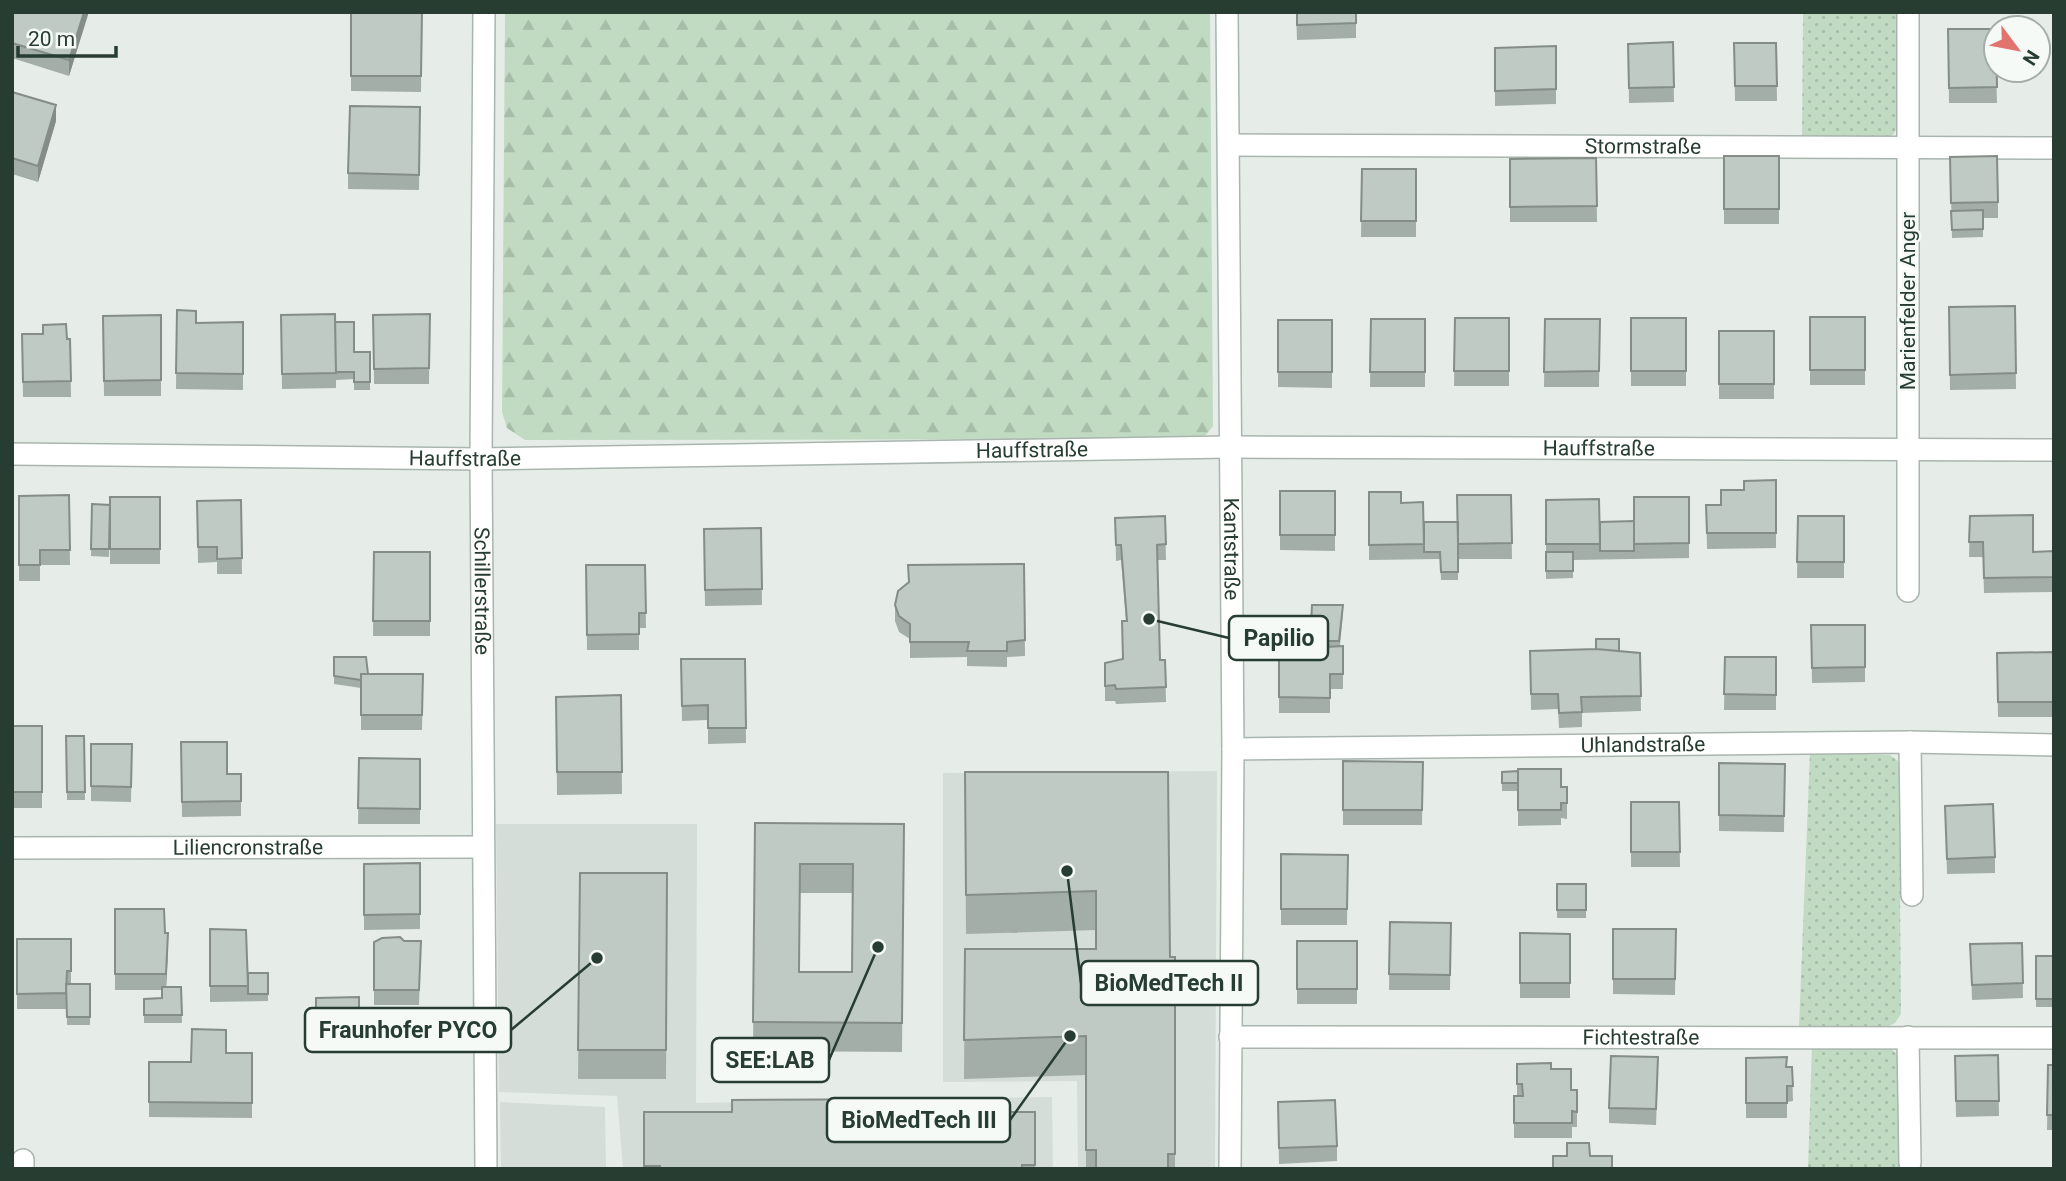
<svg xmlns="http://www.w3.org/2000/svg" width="2066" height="1181" viewBox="0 0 2066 1181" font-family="Roboto,sans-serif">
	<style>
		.built { fill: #d4ddd7 }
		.grass { fill: url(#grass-dots) }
		.forest { fill: url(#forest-firs) }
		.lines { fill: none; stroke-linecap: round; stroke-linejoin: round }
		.street-casing { stroke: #a9b5ae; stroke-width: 24 }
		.street { stroke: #fff; stroke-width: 21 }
		.wall { fill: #a3aea8; fill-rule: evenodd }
		.shaded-wall { fill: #858d88 }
		.building { fill: #becac3; stroke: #858d88; stroke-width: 2; fill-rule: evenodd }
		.labels { text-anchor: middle; stroke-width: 5; stroke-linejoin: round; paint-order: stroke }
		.street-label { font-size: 21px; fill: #273d32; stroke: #f6faf7 }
		.leader { fill: none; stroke: #273d32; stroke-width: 2.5 }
		.callout-dot { fill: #273d32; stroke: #f6faf7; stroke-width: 2.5 }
		.callout { fill: #f6faf7; stroke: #273d32; stroke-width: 2.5 }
		.callout-label { font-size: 23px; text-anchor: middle; font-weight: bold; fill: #273d32 }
	</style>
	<defs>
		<pattern id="grass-dots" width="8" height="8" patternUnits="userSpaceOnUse" patternTransform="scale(1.75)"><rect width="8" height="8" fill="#c1dbc3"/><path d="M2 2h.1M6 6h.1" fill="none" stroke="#a6bda8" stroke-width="1.8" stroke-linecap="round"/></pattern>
		<pattern id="forest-firs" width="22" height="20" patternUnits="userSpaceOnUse" patternTransform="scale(1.75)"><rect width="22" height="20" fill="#c1dbc3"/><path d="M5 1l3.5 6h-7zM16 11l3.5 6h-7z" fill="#a6bda8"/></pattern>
	</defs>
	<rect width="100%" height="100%" fill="#e6ede8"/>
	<path class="built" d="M1217,771l-2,398h-137l-1,-88 -134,1v-309z
		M496,824h201l-1,279 356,-6 1,72h-430l-6,-73 -118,-4z
		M500,1102l105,5 1,62h-105z"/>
	<path class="grass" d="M1803,12h95l1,112 -6,11 -10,4 -81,-1z
		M1810,752l80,3 9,7 2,252 -6,9 -10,5 -86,-1z
		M1812,1044l74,1 14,11 3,113h-95z"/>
	<path class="forest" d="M505,12h705l3,414 -7,9 -11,4 -670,1 -18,-12 -5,-16z"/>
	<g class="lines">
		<defs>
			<g id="street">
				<path id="s1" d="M484,12l-3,447 5,710"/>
				<path id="s2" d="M1227,12l6,737 -3,420"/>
				<path id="s3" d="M1230,145l824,3"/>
				<path id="s4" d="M12,454l469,5 747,-12 826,3"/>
				<path d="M1908,591v-579"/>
				<path d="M1910,742l2,153"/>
				<path id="s5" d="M1233,749l677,-7 144,3"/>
				<path id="s6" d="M12,848l471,-1"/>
				<path id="s7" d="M1230,1037l824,1"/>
				<path d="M1908,1037l2,126"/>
				<path d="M23,1160v9"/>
			</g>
		</defs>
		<use href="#street" class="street-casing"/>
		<use href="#street" class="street"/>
	</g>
	<path class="wall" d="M12,12h76l-19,64 -57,-18z
		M351,12h71l-1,80 -70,-1z
		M1296,12h60v26l-59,2z
		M1948,29l48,41 1,33h-48z
		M1673,42l1,60 -45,1 -1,-59z
		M1734,43h42l1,58h-42z
		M1495,48l61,41v15l-61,2z
		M12,92l44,29 -18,61 -26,-8z
		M420,107l-1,83 -71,-1v-16z
		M1724,156h55v68h-55z
		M1950,157l48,45v16h-15v19l-31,1z
		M1596,158l1,64h-87v-63z
		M1362,169h54v68h-55z
		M2015,306l1,83 -66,1 -1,-83z
		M177,310l19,13 47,-1v68l-67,-1z
		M430,314l-1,70h-55l-1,-69z
		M161,315v81h-57l-1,-80z
		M281,315l55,7 18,30h16v38h-16v-11l-18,1v-15v23l-54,1z
		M1810,317h55v68h-55z
		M1455,318h54v68h-55z
		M1631,318h55v68h-55z
		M1371,319h54v68h-55z
		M1545,319h55l-1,68h-55z
		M1278,320h54v68l-54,-1z
		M1719,331h55v68h-55z
		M22,334l48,5 1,58h-48z
		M1776,480v68l-69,1 -1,-44h15l23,-15z
		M1280,491h55v60l-55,-1z
		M1369,492l32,11 23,36 87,-44 1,64h-54v21h-17l-1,-21 -71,1z
		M69,495l1,70h-30v16h-21v-85z
		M160,497v67h-50v-51l-1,44 -18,-1 1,-52 18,1z
		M1689,497v61l-116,2v18l-27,1v-79l54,30 34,-9z
		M241,500l1,74h-25v-12l-19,1 -1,-62z
		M1165,516l1,44h-9l3,100h5l1,42 -50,2 -1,-3h-10v-38l18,-4 3,-38 -5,-61 -5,1 -1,-43z
		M1798,516h46v62h-47z
		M1970,516l63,36 21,-1v41l-70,1 -1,-36h-14z
		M761,528l1,77 -57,1 -1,-77z
		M374,552h56v84h-57z
		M1024,564l1,92 -18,1v10l-40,-1v-9l-57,1v-19l-11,-7 -4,-11v-16l13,-22v-18z
		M586,565h59l1,63h-7v22h-52z
		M1312,605l31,8 -3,33h3v43h-13v24h-51v-59h47v-5h-9l1,-17h-7z
		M1811,625h54v57l-53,1z
		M1530,651h89l21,2 1,58 -59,2v14l-23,1 -1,-19 -27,1z
		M2054,652v65h-56l-1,-64z
		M334,657l34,17h55l-1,56h-61v-42l-27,-4z
		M1725,657h51v53h-52z
		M681,659h64l1,84 -38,1v-24l-26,1z
		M621,695l1,99 -65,1 -1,-98z
		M12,726h30v82h-30z
		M66,736h18l1,64h-18z
		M181,742l46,32h14v42l-59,1z
		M91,744h41l-1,58 -40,-1z
		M359,758l61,1v65h-62z
		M1343,761l80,1 -1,63h-79z
		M1719,763l66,1 -1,68 -65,-1z
		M965,772l205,185h5v212h-89v-94l-122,4 1,-130h131v-19l-130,4z
		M1502,772l59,15h6v32l-6,-1v7l-43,1v-35h-16z
		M1631,802h48l1,65h-49z
		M1945,806l50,51v16l-48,1z
		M755,823l149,1 -2,228 -149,-1zM800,893h53l-1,79h-53z
		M1281,854l67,1 -1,70h-66z
		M420,863v66l-56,1v-66z
		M580,873h87l-1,206h-88z
		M1557,884h29v34h-29z
		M115,909l50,24 3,15 -2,39h15l1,36h-38v-24l18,-1v-8h-47z
		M1390,922l61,1 -1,67h-61z
		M210,929l38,56 20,-12v28l-58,1z
		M1613,929h63l-1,66 -62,-1z
		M1520,933l50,1v64h-50z
		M17,939h54v45h19v41h-23v-26l-1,10h-49z
		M421,941l-2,64h-45v-63z
		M1297,941h60v63h-60z
		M2022,943l1,55 -51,2 -2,-56z
		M2036,956l18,17v34h-18z
		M359,997v25l-43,1v-25z
		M226,1053h26v65l-103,-1v-55h42z
		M1998,1055l1,61 -43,1 -1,-61z
		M1746,1058l40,9h6l1,34 -6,1v16h-41z
		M1517,1064l34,5 20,21h6v37h-5v11h-58v-42h3z
		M2048,1065h6v65h-7z
		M1658,1072l-2,53 -47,-2v-15z
		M644,1112h391v57h-391z
		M1278,1117l59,29v15l-58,3z"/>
	<path class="shaded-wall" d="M84,12h4v3l-19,61v-16z
		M56,105v16l-18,61v-16z
		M168,933v15l-2,42v-16z"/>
	<path class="building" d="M12,12h72l-15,48 -57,-17z
		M351,12h71l-1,64h-70z
		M1297,12h59v11l-59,2z
		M1948,29h48l1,58 -48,1z
		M1673,42l1,45 -45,1 -1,-44z
		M1734,43h42l1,43h-42z
		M1556,46v43l-61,2v-43z
		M12,92l44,13 -18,61 -26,-8z
		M350,106l70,1 -1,68 -71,-2z
		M1724,156h55v53h-55z
		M1997,156l1,46 -47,1 -1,-46z
		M1596,158l1,48 -87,1v-48z
		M1362,169h54v52h-55z
		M1983,210v19l-31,1 -1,-19z
		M2015,306l1,67 -66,2 -1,-68z
		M177,310l19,1v12l47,-1v52l-67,-1z
		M335,314l1,59 -54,1 -1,-59z
		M430,314l-1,54 -55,1 -1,-54z
		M161,315v65l-57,1 -1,-65z
		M1810,317h55v53h-55z
		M1455,318h54v53h-55z
		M1631,318h55v53h-55z
		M1371,319h54v53h-55z
		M1545,319h55l-1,52 -55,1z
		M1278,320h54v52h-54z
		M335,322h19v30h16v30h-16v-10h-18z
		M66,324l1,15h3l1,42 -48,1 -1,-48h21v-9z
		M1719,331h55v53h-55z
		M1776,480v53h-69l-1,-28h15v-15h23v-9z
		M1280,491h55v44h-55z
		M1369,492h32v11l22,-1 1,42 -55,1z
		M69,495l1,55h-30v15h-21v-69z
		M1457,495h54l1,48 -54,1z
		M110,497h50v52h-50z
		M1634,497h55v46l-55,1z
		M1599,499l1,45h-54v-44z
		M241,500l1,58 -25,1v-12h-19l-1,-46z
		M92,504l18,1 -1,44h-18z
		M2033,515v37l21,-1v26l-70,1 -1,-36h-14l1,-26z
		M1165,516l1,28 -9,1 3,115h5l1,27 -50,2 -1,-4 -10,1v-23l18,-4 -1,-38h5l-6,-76h-5l-1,-27z
		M1798,516h46v46h-47z
		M1634,521v30h-34v-29z
		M1424,522h34v50h-17l-1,-20h-16z
		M761,528l1,61 -57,1 -1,-61z
		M374,552h56v69h-57z
		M1546,552h27v19h-27z
		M1024,564l1,76 -18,2v9h-40l2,-9h-59v-18l-11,-8 -4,-11 3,-14 11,-9 -1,-17z
		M586,565h59l1,48h-7v21l-52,1z
		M1312,605h31l-4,36h-22l1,-17h-7z
		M1811,625h54v42l-53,1z
		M1596,639h23v12l-23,-2z
		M1343,646v28h-13v24l-51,-1v-43h47v-7z
		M1596,649l44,4 1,43 -60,1 1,15 -23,1 -1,-19h-27l-1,-43z
		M2054,652v50h-56l-1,-49z
		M334,657h32l2,17h-7v6l-27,-4z
		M1725,657h51v38l-52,-1z
		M681,659h64l1,69h-38v-23l-26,1z
		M361,674h62l-1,41h-61z
		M621,695l1,77h-65l-1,-75z
		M12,726h30v66h-30z
		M66,736h18l1,56h-18z
		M181,742h46v32h14v27l-59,1z
		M91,744h41l-1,43 -40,-1z
		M359,758l61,1v50l-62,-1z
		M1343,761l80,1 -1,48h-79z
		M1719,763l66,1 -1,52 -65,-1z
		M1518,769h43v18h6v16h-6v7h-43z
		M1518,771v12h-16v-11z
		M965,772h203l2,185h5v197h-7v15h-72v-19h-10v-114l-122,4 1,-91h131v-58l-130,4z
		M1631,802h48l1,50h-49z
		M1993,804l2,53 -48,2 -2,-53z
		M755,823l149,1 -2,199 -149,-1zM800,864h53l-1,108h-53z
		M1281,854l67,1 -1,54h-66z
		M420,863v51l-56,1v-51z
		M580,873h87l-1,177h-88z
		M1557,884h29v26h-29z
		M115,909h49l1,24h3l-2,41h-51z
		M1390,922l61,1 -1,52 -61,-1z
		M210,929l36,1 2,56h-38z
		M1613,929h63l-1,50h-62z
		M1520,933l50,1v49h-50z
		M400,937l4,4h17l-2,49h-45v-48l8,-4z
		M17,939h54v32h-4l-1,22 -49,1z
		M1297,941h60v48h-60z
		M2022,943l1,40 -51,2 -2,-41z
		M2036,956h17l1,43h-18z
		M248,973h20v21h-20z
		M66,984h24v33h-23z
		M162,987h19l1,28h-38v-16l18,-1z
		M359,997v17l-43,1v-17z
		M192,1029l34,1v23h26v50l-103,-1v-40h42z
		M1998,1055l1,46h-43l-1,-45z
		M1611,1056l47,1 -2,52 -47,-1z
		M1787,1057l-1,10h6l1,19h-6v17h-41v-45z
		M1551,1063v6h20v21h6v22l-5,-1v12h-58v-27h9l-1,-12h-5v-20z
		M2048,1065h6v50h-7z
		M954,1099v13h81v53h-13v4h-362v-3h-16v-54h88v-12z
		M1335,1100l2,46 -58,2 -1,-46z
		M1567,1143h22l1,13h22v13h-59v-13h14z"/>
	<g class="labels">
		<g class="street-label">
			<text dy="7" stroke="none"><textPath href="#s3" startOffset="413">Stormstraße</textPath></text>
			<text transform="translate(1908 301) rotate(-90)" y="7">Marienfelder Anger</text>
			<text dy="7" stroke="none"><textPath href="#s4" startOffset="1587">Hauffstraße</textPath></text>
			<text dy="7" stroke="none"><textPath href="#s4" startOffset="1020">Hauffstraße</textPath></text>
			<text dy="7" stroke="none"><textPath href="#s4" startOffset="453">Hauffstraße</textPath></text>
			<text dy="7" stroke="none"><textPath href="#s2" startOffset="537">Kantstraße</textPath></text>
			<text dy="7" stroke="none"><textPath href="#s1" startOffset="579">Schillerstraße</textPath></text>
			<text dy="7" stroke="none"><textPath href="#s5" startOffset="410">Uhlandstraße</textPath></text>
			<text dy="7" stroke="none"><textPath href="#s6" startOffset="236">Liliencronstraße</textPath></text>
			<text dy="7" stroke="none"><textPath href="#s7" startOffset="411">Fichtestraße</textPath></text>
		</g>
	</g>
	<path class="leader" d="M1149 619L1229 638M1067 871L1081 983M597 958L511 1030M878 947L829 1060M1070 1036L1010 1120"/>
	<g class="callout-dot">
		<circle cx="1149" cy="619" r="7"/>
		<circle cx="1067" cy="871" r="7"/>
		<circle cx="597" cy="958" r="7"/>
		<circle cx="878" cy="947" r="7"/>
		<circle cx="1070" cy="1036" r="7"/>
	</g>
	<g class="callout">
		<rect x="1229" y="616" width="99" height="44" rx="7"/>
		<rect x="1081" y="961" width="177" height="44" rx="7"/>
		<rect x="305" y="1008" width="206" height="44" rx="7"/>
		<rect x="712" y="1038" width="117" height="44" rx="7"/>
		<rect x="827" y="1098" width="183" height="44" rx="7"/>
	</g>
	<g class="callout-label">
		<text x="1279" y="646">Papilio</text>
		<text x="1169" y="991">BioMedTech II</text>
		<text x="408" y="1038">Fraunhofer PYCO</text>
		<text x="770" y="1068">SEE:LAB</text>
		<text x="919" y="1128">BioMedTech III</text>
	</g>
	<rect width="2066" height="1181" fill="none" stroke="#273d32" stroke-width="28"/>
	<g transform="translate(2017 49) rotate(122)"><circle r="33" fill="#f6faf7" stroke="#a3aea8" stroke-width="2"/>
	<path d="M0-5L12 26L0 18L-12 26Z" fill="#e2746f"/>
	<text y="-10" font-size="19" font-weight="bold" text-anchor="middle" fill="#273d32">N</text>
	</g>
	<path d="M18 46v10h98v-10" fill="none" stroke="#273d32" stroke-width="3.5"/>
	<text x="28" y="46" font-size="21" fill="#273d32" stroke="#f6faf7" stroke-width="5" paint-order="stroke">20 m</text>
</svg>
